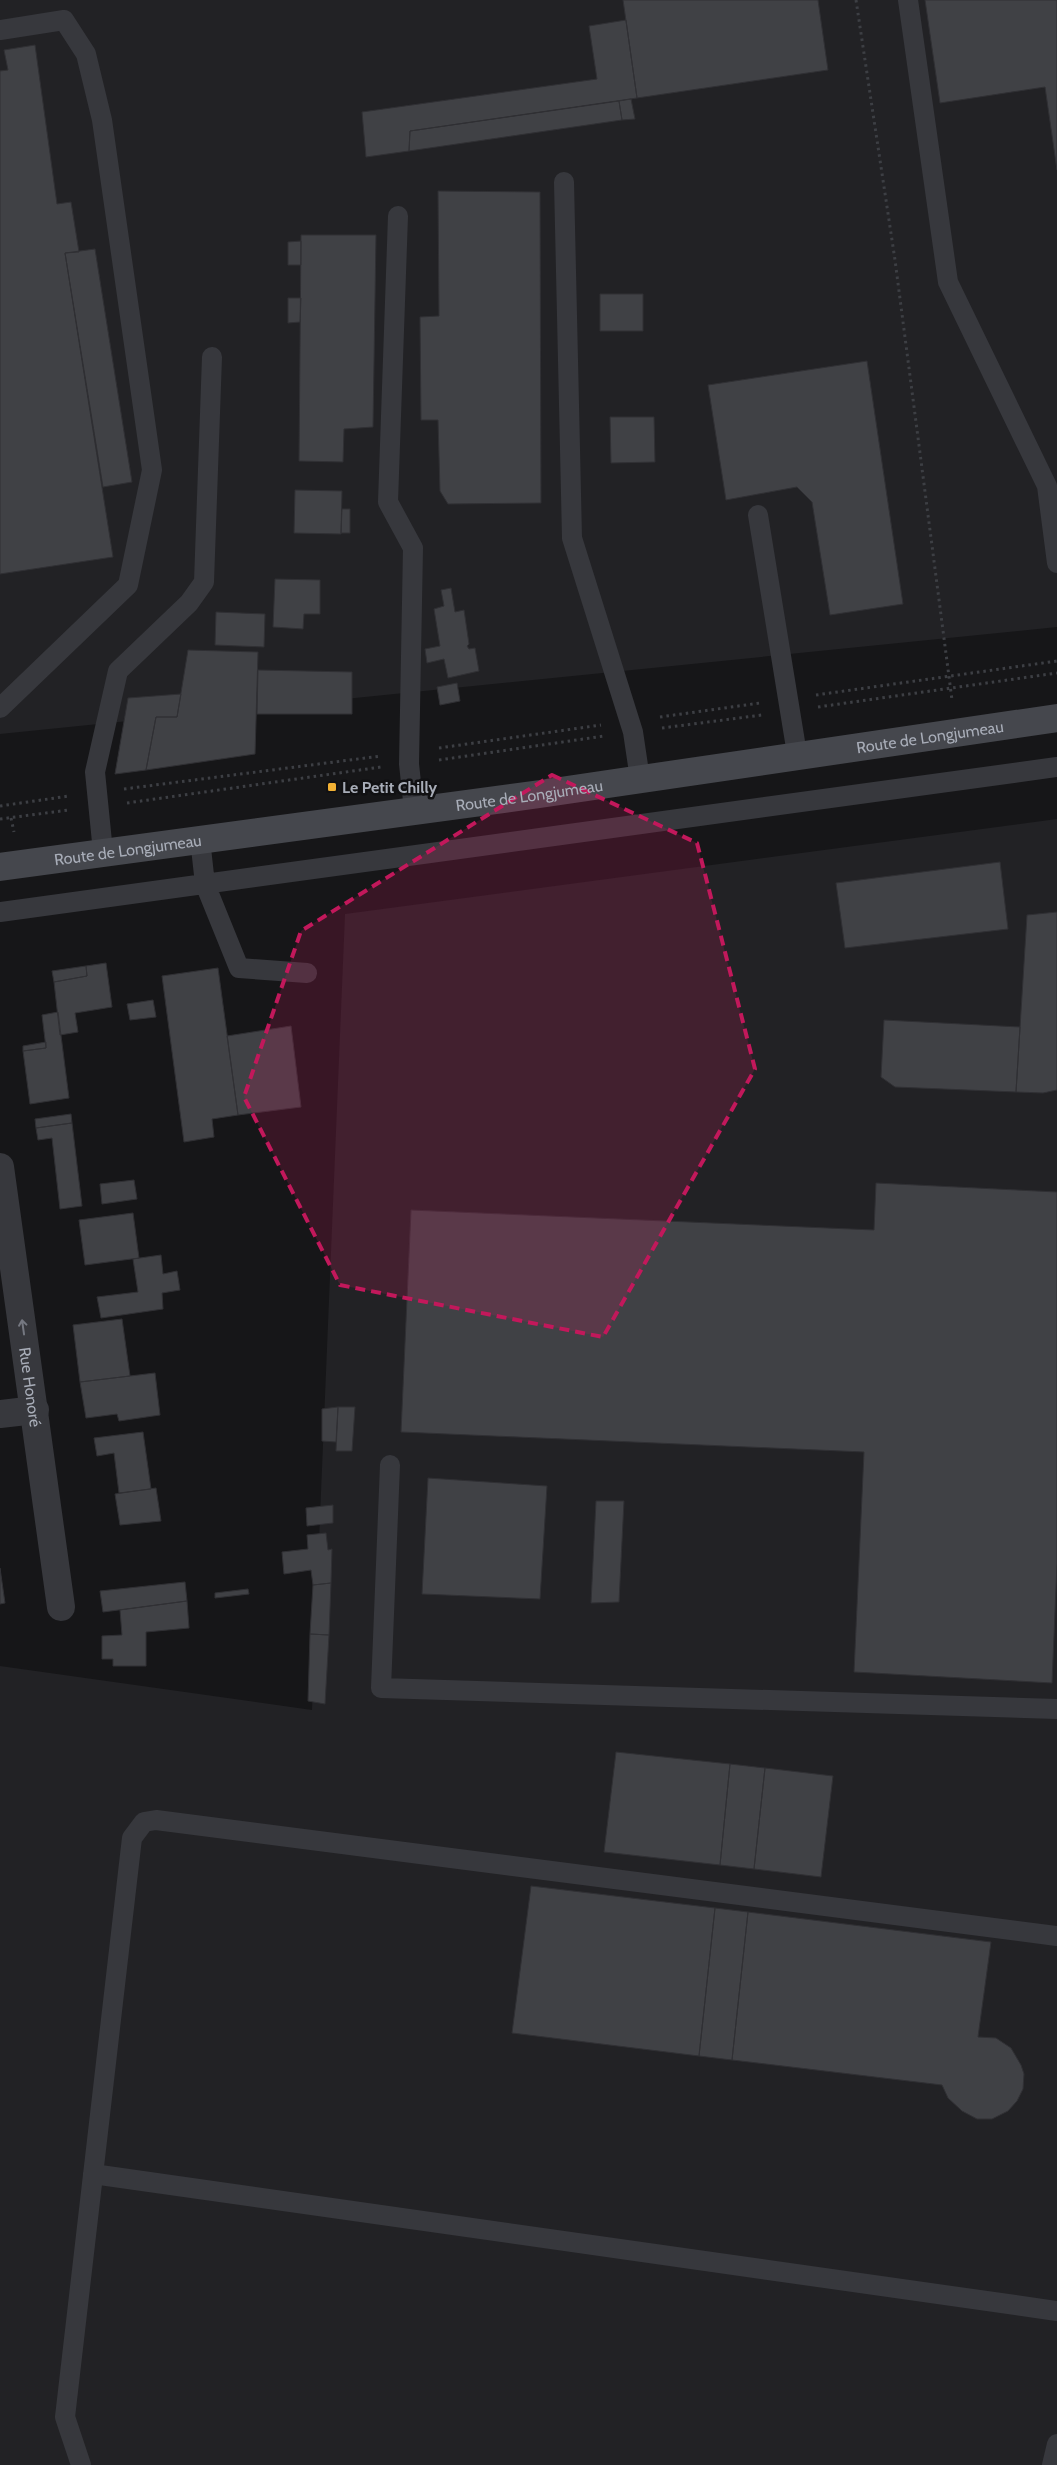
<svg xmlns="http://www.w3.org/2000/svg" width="1057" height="2465" viewBox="0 0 1057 2465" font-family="Cabin,sans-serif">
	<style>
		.built { fill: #222225 }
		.building { fill: #404145; stroke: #303034 }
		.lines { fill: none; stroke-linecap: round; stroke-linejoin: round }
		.path { stroke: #3d3f44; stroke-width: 3; stroke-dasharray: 2.5 4; stroke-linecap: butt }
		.lane { stroke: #37383d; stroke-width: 20 }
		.street { stroke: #37383d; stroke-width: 28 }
		.secondary { stroke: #45474d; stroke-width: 28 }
		.oneway { stroke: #757881 }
		.marked { fill: #c2185b; fill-opacity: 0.2; stroke: #c2185b; stroke-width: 4; stroke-dasharray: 10 6; stroke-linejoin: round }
		.poi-dot { fill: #f2b134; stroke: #111113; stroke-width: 2 }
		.labels { text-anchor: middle; stroke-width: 5; stroke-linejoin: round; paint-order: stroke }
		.street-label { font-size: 16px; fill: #a8adb8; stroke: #111113 }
		.poi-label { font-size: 16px; font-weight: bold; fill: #a8adb8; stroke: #111113; text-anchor: start }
	</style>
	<rect width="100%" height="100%" fill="#161618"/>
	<path class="built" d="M0,0h1057v627l-1057,107z
		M1057,819v1646h-1057v-799l312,44 33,-796z"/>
	<path class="building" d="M623,0h195l10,70 -191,28z
		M925,0h132v170l-12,-83 -105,16z
		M626,20l11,78 -227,33 -1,20 -43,6 -4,-45 235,-33 -8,-53z
		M35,45l22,159 14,-2 8,50 -14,1 48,304 -113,17v-503l8,-1 -4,-20z
		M631,99l4,20 -13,1 -3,-19z
		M619,101l3,19 -213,31 1,-20z
		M438,191l102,1 1,311 -93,1 -8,-13 -2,-71h-17l-1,-103 19,-1z
		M301,235h75l-3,192 -29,2 -1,33 -44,-1z
		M301,241v24h-13v-23z
		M95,249l37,233 -29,5 -38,-234z
		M600,294h43v37h-43z
		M288,298h13l-1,24 -12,1z
		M867,361l36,243 -73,11 -18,-113 -15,-15 -71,13 -18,-115z
		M610,417h44l1,45 -44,1z
		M295,490l47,1 -1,43 -47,-1z
		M342,509h8v24h-9z
		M275,579l45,1v34h-16l-1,15 -30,-2z
		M451,588l4,24 9,-2 5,34 -2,2 2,3 6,-1 4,23 -31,7 -4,-19 -17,4 -2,-14 15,-3 -6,-37 10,-3 -3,-16z
		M216,612l49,2 -1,33 -49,-2z
		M188,650l70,2 -3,102 -109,16 10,-53h21z
		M258,670l94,2v42h-95z
		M457,683l3,18 -20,4 -3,-18z
		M181,694l-4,23h-21l-10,53 -31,4 13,-76z
		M1000,862l8,67 -163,19 -9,-65z
		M1057,912v178l-14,3 -27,-1 11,-177z
		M106,963l6,44 -37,6 3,19 -18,3 -6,-53 33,-6 -1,-10z
		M86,966l1,10 -33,6 -2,-11z
		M218,968l20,147 -26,4 2,18 -30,5 -22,-166z
		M153,1000l3,17 -26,3 -3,-16z
		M58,1012l11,86 -39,6 -7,-53 23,-3 -4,-33z
		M884,1020l136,7 -4,65 -121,-5 -14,-10z
		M291,1026l10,81 -63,8 -11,-79z
		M46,1042v6l-23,3v-5z
		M71,1114l1,9 -36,5 -1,-9z
		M72,1123l10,83 -22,3 -8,-71 -14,2 -2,-12z
		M134,1180l3,19 -35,5 -2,-20z
		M876,1183l181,9v372l-5,119 -198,-11 10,-220 -463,-20 10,-222 463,20z
		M133,1213l6,45 -54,7 -6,-45z
		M161,1255l2,19 14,-3 3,19 -18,3 1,16 -62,9 -4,-21 41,-5 -5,-33z
		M122,1319l8,57 -50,6 -7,-57z
		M155,1373l5,42 -41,6 -2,-7 -31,4 -6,-36z
		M338,1407l-2,35 -14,-1v-32z
		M338,1407h17l-3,44h-16z
		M143,1432l8,57 -32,4 -5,-40 -17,3 -3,-18z
		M428,1478l119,8 -7,113 -118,-5z
		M156,1488l5,33 -41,4 -5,-31z
		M596,1501h28l-5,101 -28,1z
		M333,1505v18l-26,3 -1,-18z
		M326,1533l2,17 4,-1 -1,34 -18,2 -2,-15 -27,4 -2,-22 26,-3 -1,-14z
		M0,1568l5,35 -5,1z
		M185,1582l2,19 -84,11 -3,-21z
		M331,1583l-2,52 -19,-1 3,-49z
		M248,1589l1,5 -34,4v-5z
		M187,1601l2,27 -43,4v34h-33v-7h-11v-23l20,-1 -2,-25z
		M310,1634l19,1 -4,69 -17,-3z
		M616,1752l114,12 -10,101 -116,-13z
		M730,1764l35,4 -11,101 -34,-4z
		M765,1768l68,8 -12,101 -67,-8z
		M531,1886l184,22 -16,148 -187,-23z
		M715,1908l33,4 -16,148 -33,-4z
		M748,1912l243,30 -13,95 18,1 15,10 10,17 3,9 -1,15 -6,12 -9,10 -16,8h-15l-15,-8 -14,-13 -6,-13 -210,-25z"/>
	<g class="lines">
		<path class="path" d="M856,0l39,260 57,440
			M816,695l241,-34
			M818,707l239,-34
			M660,717l100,-14
			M662,728l100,-13
			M439,748l162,-23
			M439,760l165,-24
			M124,789l257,-33
			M127,803l254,-36
			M0,806l69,-10
			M11,818l3,14
			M0,819l69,-9"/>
		<path class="lane" d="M908,0l40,282 99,204 10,77
			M0,30l64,-10 22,34 16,66 50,350 -24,115 -128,123
			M564,182l8,356 61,194 7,47
			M398,216l-10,286 25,46 -4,216 5,46
			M758,515l39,239
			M200,839l5,45 34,84 68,5
			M103,852l-8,-80 23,-101 71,-68 15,-21 8,-225
			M0,912l1057,-145
			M390,1465l-9,223 676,21
			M93,2174l964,137
			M81,2465l-16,-48 67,-579 12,-16 12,-2 901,116
			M1052,2465l5,-21"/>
		<g class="street">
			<path id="s1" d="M0,1167l61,440"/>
			<path d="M0,1414l35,-4"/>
		</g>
		<path class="secondary" id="s2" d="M0,867l540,-73 517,-76"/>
	</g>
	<defs><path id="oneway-shaft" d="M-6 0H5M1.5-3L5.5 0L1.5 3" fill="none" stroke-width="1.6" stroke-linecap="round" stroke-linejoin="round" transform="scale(1.25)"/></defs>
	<use class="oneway" href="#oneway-shaft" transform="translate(23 1327) rotate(-98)"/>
	<path class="marked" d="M552,775l145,68 58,226 -152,268 -263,-52 -96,-188 57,-166z"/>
	<rect class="poi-dot" x="327" y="782" width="10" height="10" rx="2.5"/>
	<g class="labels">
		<g class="street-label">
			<text dy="6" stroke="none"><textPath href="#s2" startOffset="939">Route de Longjumeau</textPath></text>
			<text dy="6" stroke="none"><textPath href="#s2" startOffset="534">Route de Longjumeau</textPath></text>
			<text dy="6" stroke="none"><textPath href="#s2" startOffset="129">Route de Longjumeau</textPath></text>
			<text dy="6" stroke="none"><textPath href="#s1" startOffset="222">Rue Honoré</textPath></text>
		</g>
		<g class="poi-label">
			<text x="342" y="793">Le Petit Chilly</text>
		</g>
	</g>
</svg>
